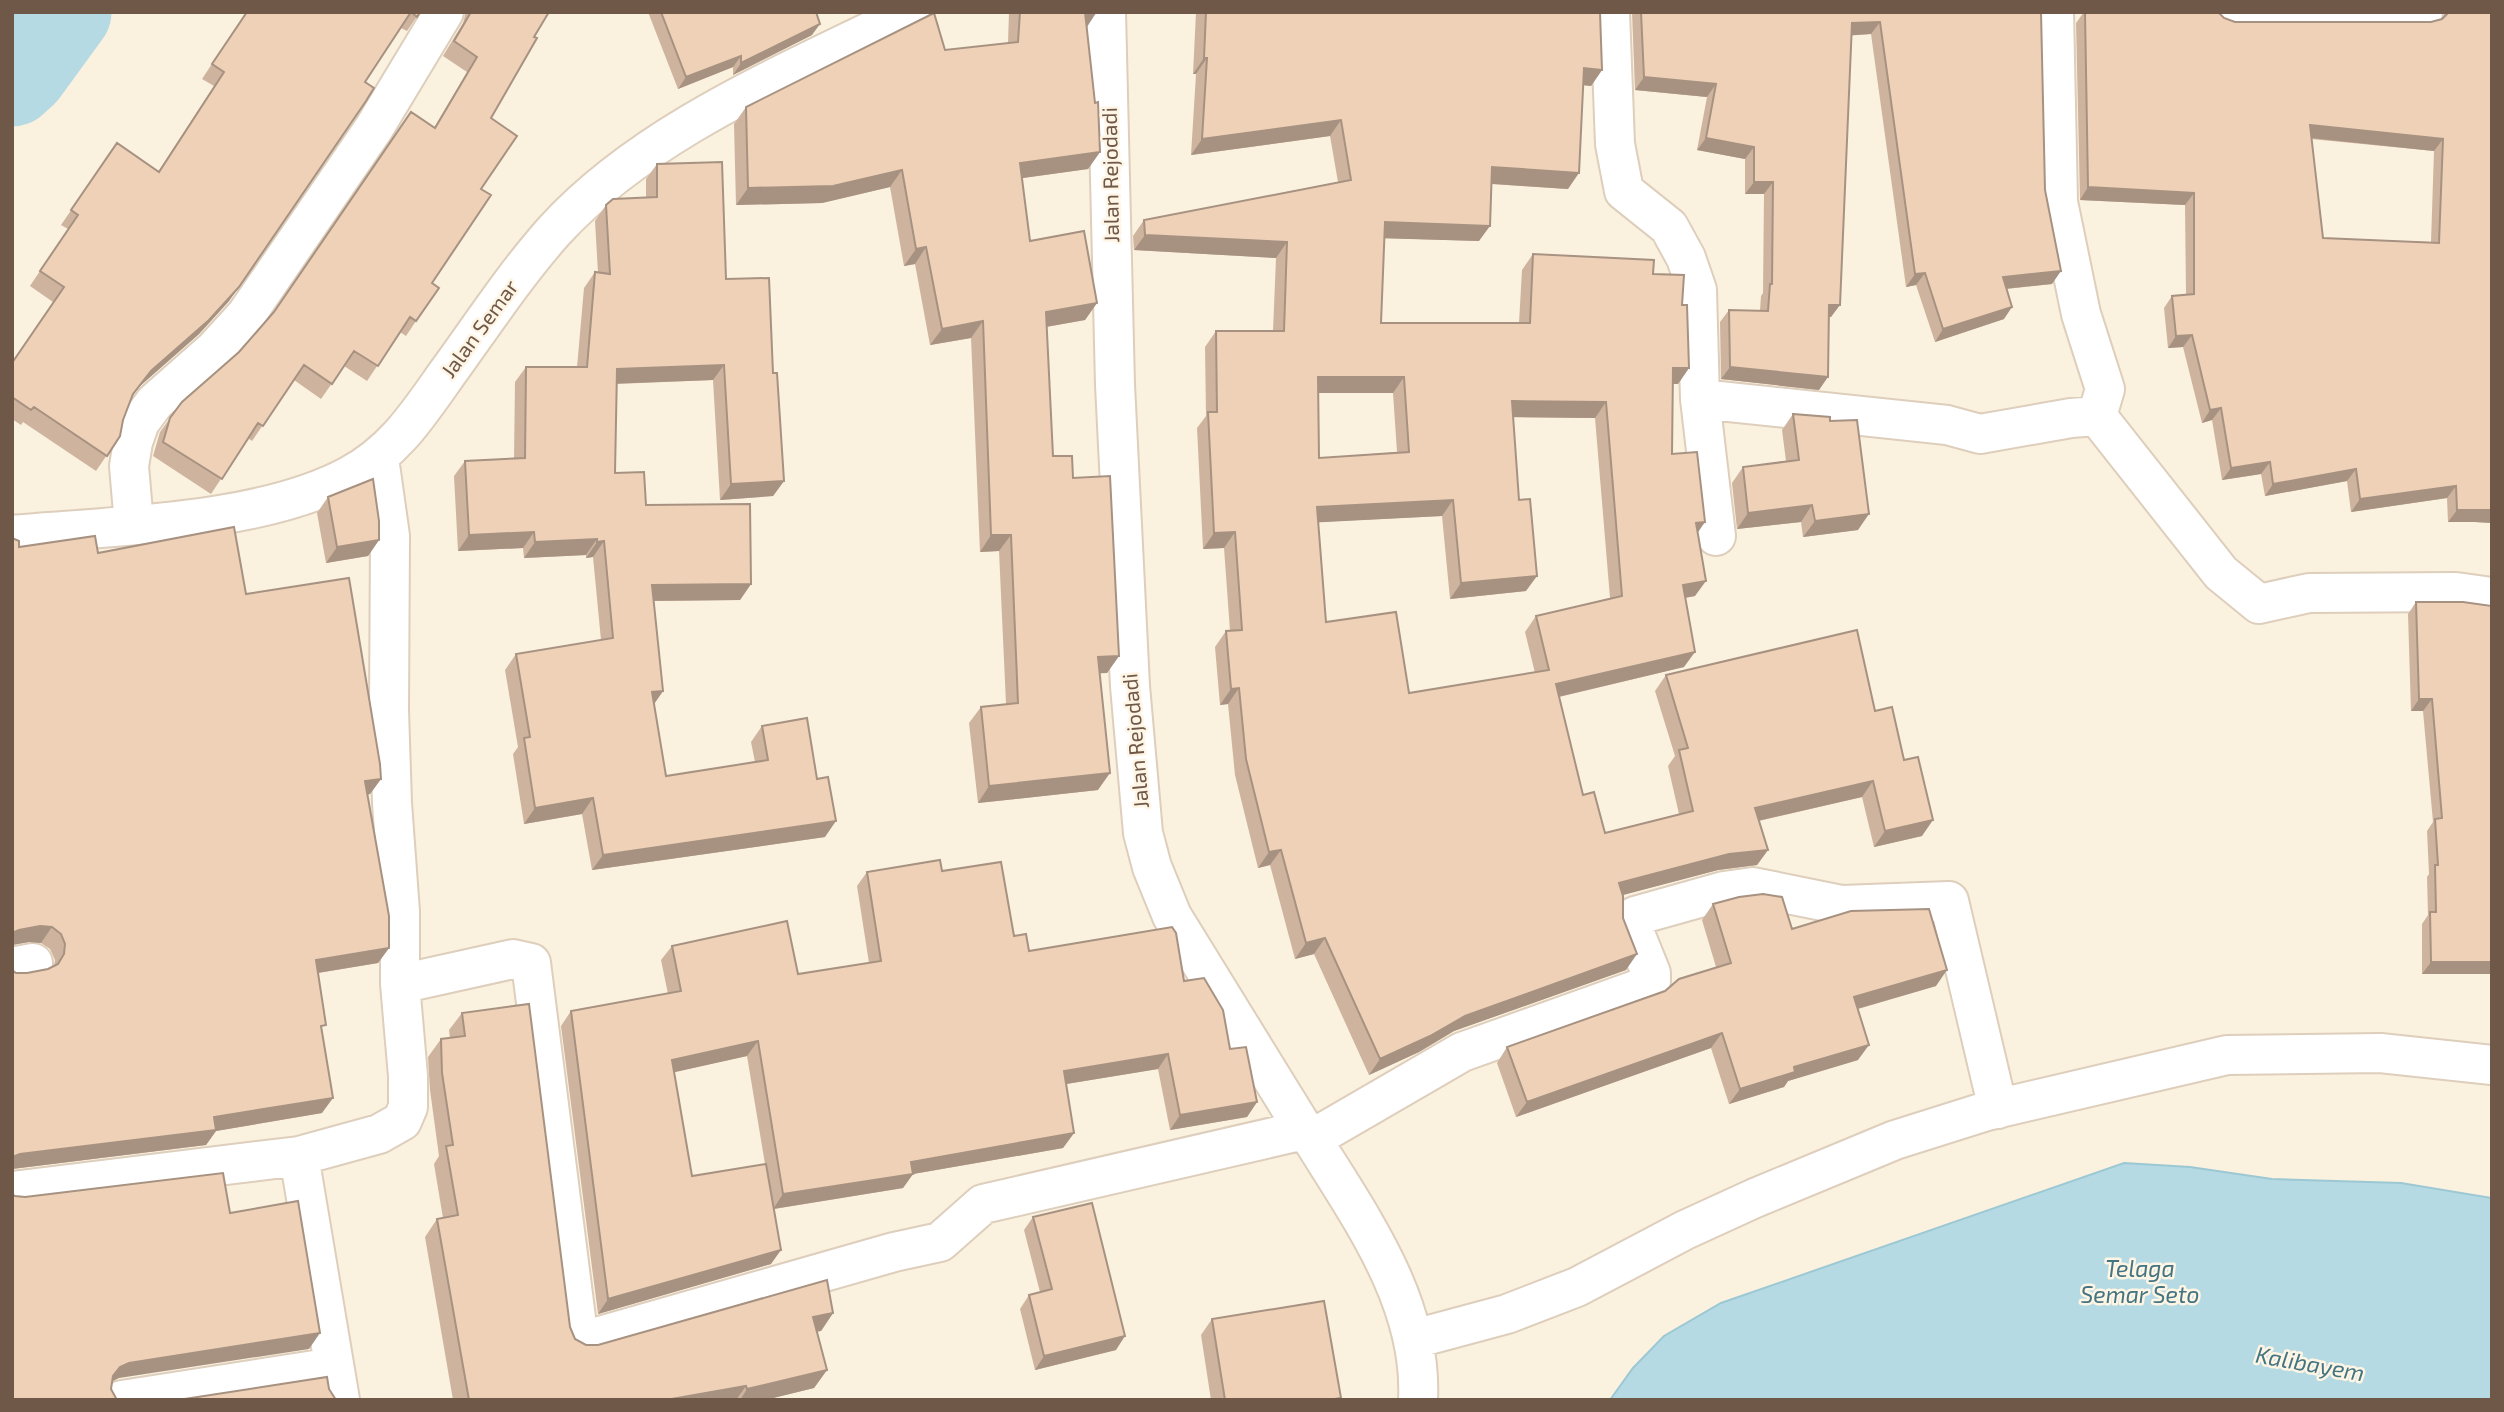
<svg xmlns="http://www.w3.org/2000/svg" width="2504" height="1412" viewBox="0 0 2504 1412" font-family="'Exo 2',sans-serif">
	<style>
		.water { fill: #b5dae3; stroke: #9cc8d4; stroke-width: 2 }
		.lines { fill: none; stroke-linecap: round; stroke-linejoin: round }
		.river { stroke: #b5dae3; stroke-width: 91 }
		.street-casing { stroke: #decebc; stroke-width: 42 }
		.street { stroke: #fff; stroke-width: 38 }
		.wall { fill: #ceb49e; fill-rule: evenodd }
		.shaded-wall { fill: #a79281 }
		.building { fill: #efd1b8; stroke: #a79281; stroke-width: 2; fill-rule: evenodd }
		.labels { text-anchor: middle; stroke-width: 5; stroke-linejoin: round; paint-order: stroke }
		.street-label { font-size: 21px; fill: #6f5848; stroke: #fef5e5 }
		.water-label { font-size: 23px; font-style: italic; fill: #437482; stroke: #fef5e5 }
	</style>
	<rect width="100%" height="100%" fill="#fbf1df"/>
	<path class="water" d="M2124,1163l66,4 82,12 129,4 91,15v202h-882l23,-32 31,-32 57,-33z"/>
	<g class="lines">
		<path class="river" d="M12,81l11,-10 43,-59"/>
		<defs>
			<path id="street" d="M1106,12l9,373 15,301 13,147 9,34 20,49 132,214 8,9c49,79 111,164 106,261
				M1610,12l5,132 9,47 45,36 17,31 11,32 3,109 16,137
				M2054,12l4,190 23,112 24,75 -8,27
				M2227,12h196
				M1700,399l247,26 33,9 91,-16 26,-2 124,157 38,31 50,-11 147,-1 36,5
				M134,524l-5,-58 4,-24 7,-20 15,-20 59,-52 32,-35 128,-187 70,-116
				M12,535c102,-9 247,-11 337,-59 45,-24 68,-60 97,-101 35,-48 68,-99 108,-144 92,-101 236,-159 356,-219
				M12,967l21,-4
				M400,984l113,-25 18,4 48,379 315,-90 46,-10 43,-38 321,-74
				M1312,1139l150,-87 185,-66 4,-5v-8l-19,-47v-7l3,-3 89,-25 29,-4 89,18 107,-4 49,208
				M299,1156l41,244
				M12,1191l287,-35 80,-22 23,-13 6,-14v-31l-8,-92v-72l-8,-109 -3,-93 1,-174 -11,-78
				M1414,1339l93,-25 70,-27 108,-57 70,-32 140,-58 92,-29 240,-56 153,-2 112,12
				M122,1400l212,-33"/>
		</defs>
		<use href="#street" class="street-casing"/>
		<use href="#street" class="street"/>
	</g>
	<path class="wall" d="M246,12h174l-13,19 -6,-3 -36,54 -136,219 -30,33 -59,52 -8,11 -9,23 -3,16 -24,35 -73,-49 -2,3 -9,-6v-57l41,-60 -23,-16 38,-57 -7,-4 56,-82 41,29 56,-86 -12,-7z
		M466,12h83l-15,25 -43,81 -10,71 -49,94 -16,38 -10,15 -6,-4 -33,49 -23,-15 -23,33 -27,-19 -42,61 -4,-3 -37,56 -58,-38 7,-24 22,-30 57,-50 34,-38 161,-186 33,-56 -24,-16 20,-33z
		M648,12h168l-4,23 -79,40v-8l-55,22z
		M1009,12h87l-10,16 14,124 -12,17 -66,9 8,63 67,62 -12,17 -39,7 7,129 20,22 46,178 -12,17h-7l-2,117 -120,13 -9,-80 12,-16 25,-3 -7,-153 -19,1 -9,-214 -41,7 -15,-81 -11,2 -14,-79 -68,16 -86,2 -2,-81 12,-17 262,-64z
		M1196,12h404l2,58 -11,16 -8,-1 -15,104 -77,-5 -12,57 -95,-3 -3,85h138l3,-53 11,-16 120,20 29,31 7,63 -11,16h-5l-1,70 26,79 -3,63 -10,2 -1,69 -125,30 24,98 22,38 74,-19 -11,-48 7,-10 -20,-65 11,-16 209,36 47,125 -48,11 -12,-50 -103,24 9,29 -11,15 -39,5 -96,25 1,23 3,52 -172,61 -35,21 -50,23 -55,-121 -19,5 -25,-94 -12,3 -23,-93 -7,-71 -8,1 -5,-58 11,-16h4l-6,-83 -21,1 -6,-121 9,-12 -1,-69 11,-16h57l3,-73 -142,-8 -1,-14 11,-16 194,-38 -8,-46 -139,19 5,-81h-3zM1318,393h75l4,59 -78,6zM1513,417l82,1 15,180 -74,18 -11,16 10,41 -126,20 -83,-71 -8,-100 124,-6 8,83 76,-8z
		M1632,12h409l4,178 7,94 -46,5 -2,30 -69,23 -19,-57 -10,2 -35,-253 -20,1 -20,282h-2l-10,73 -98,-11 -1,-57 9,-12h31l1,-14 2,-3 1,-99h-19v-35l-48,-9 10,-53 -72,-7z
		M2084,12h134l6,6 11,4h196l11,-3 3,-7h47v511l-17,-1h-27l-1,-24 -96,14 -4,-31 -82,15 -4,-22 -39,6 -10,-60 -10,3 -19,-76 -15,1 -4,-40 8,-12 14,-2 -1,-89 -105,-5 -4,-177zM2311,139l123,12 -3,91 -108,-4z
		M657,164l69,115 47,94 11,108 -11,15 -53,4 -7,-120 -97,4 -1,89 31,32 105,79 -11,16 -86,1 9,90 -9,13 12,72 89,-14 -4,-20 11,-16 63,111 -233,33 -10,-56 -58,10 -11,-70 5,-7 -13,-77 11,-16 85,-14 -8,-83 -7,1v-3l-62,3 -1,-10 -65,3 -4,-75 11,-15 49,-3 1,-76 11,-15h51l7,-79 11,-16 3,1 -3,-52 11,-16 40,-7v-19z
		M1793,414l37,7 28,109 -55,7 -2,-15 -64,7 -5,-46 11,-16 43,-6 -4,-31z
		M328,497l51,43 -11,16 -42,7 -9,-50z
		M12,538l7,9 79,6 148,41 135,185 -11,15 -3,1 22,153 -11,15 -60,10 4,58v82l-106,18 -10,14 -194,24v-199l4,3h11l21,-4 6,-3 1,-6 -5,-11 -9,-6 -12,-1 -17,3z
		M2416,602l76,4v368h-70v-50l6,-9 -1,-38 2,-3 -2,-43 6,-9 -10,-111h-12l-3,-97z
		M942,871l87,80 155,30 46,68 27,53 -10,15 -77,13 -12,-61 -92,15 8,49 -11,15 -150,26 -10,14 -129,21 -3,55 -173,50 -37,-288 10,-15 97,-17 -7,-34 11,-14 126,28 71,-11 -12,-77 10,-14zM747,1056l18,108 -73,12 -18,-104z
		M1713,904l79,25 144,57 -78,23v51l-70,21 -4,6 -55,17 -18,-56 -195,69 -19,-54 10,-16 158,-56 51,-24 -14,-47z
		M462,1013l108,314 5,12 11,6h12l235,-32 -12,18h-4l10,39 -13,18 -49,12h-312l-28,-163 12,-18 6,-1 -9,-54 5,-8 -9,-66 -2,-33 13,-18 9,-1 -1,-8z
		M1033,1217l83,133 -81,20 -15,-61 9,-14 11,-3 -16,-62z
		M1212,1319l129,79 -2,2h-128l-10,-65z"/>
	<path class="shaded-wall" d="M1085,12l11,1 -11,17z
		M1880,22l-9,12 -28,2 9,-13z
		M820,24l-8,11 -79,40 8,-12z
		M741,56l-8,11 -55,22 8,-12z
		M1204,58h3l-11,16h-3z
		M1584,68l18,2 -11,16 -18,-2z
		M1644,77l72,7 -9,13 -72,-7z
		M1341,120l-11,16 -139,19 11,-16z
		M2310,125l133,14 -9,12 -133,-14z
		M1706,138l48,9 -9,12 -48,-9z
		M1100,152l-12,17 -80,11 12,-17z
		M1492,167l87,6 -11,16 -88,-6z
		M902,170l-12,17 -68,16 -86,2 12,-17z
		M1754,182h19l-9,12h-19z
		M2088,187l106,6 -9,12 -105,-5z
		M1385,222l105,4 -11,15 -105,-3z
		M1145,235l142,7 -11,16 -142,-8z
		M926,247l-11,17 -11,2 12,-17z
		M2061,271l-9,13 -58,6 9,-13z
		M1925,273l-9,12 -10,2 9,-13z
		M239,287l-10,14 -30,33 -59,52 -18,23 29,-38z
		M1097,303l-12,17 -51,9 12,-17z
		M1829,305h11l-9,12h-11z
		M2012,307l-8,12 -69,23 8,-13z
		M983,321l-12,17 -41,7 12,-16z
		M2192,335l-9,12 -15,1 8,-12z
		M724,365l-11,15 -107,4 11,-15z
		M1730,367l98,10 -9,13 -98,-11z
		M1673,368h16l-11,16h-16z
		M1318,377h86l-11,16h-86z
		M1512,401l94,1 -11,16 -94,-1z
		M2221,408l-9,12 -10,3 8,-13z
		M2270,462l-9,12 -39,6 9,-12z
		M2356,469l-9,12 -82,15 8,-12z
		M784,481l-11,15 -53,4 11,-16z
		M2456,486l-9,12 -96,14 9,-13z
		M1453,500l-11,16 -136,7 11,-16z
		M1812,505l-11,17 -64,7 11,-16z
		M2457,510h35v13l-17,-1h-27z
		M1869,514l-11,16 -55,7 12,-16z
		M1705,522l-11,16 2,-15z
		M534,532l-11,16 -65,3 11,-16z
		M1235,532l-11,16 -21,1 11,-16z
		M991,535h20l-12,16 -19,1z
		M597,539l-11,16 -62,3 11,-16z
		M379,540l-11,16 -42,7 11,-16z
		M604,541l-11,16 -7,1 11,-16z
		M1537,576l-11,15 -76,8 11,-16z
		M1706,581l-11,15 -23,4 11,-15z
		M751,584l-11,16 -99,1 11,-16z
		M1695,652l-11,15 -139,33 11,-16z
		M1119,656l-12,17 -21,1 12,-17z
		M1239,688l-11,16 -8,1 11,-16z
		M663,691l-11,16v-15z
		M2419,699h13l-9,12h-12z
		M1110,773l-12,17 -120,13 11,-17z
		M381,779l-11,15 -16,3 11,-16z
		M1873,781l-11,16 -118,27 11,-16z
		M593,798l-11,16 -58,10 11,-16z
		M1933,820l-11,16 -48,11 11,-16z
		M836,821l-11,16 -233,33 11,-15z
		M1281,850l-11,15 -12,3 11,-16z
		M1768,850l-11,15 -39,5 -110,29 11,-16 110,-29z
		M40,926l12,1 -11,16 -12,-1 -17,3v-12l7,-3z
		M1325,938l-11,16 -19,5 11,-16z
		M389,948l-11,15 -73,12 11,-15z
		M1637,954l-11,16 -172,61 -35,21 -50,23 11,-16 85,-43z
		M2431,962h61v12h-70z
		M1947,970l-11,16 -93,27 11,-16z
		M1722,1033l-11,15 -195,69 11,-15z
		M758,1041l-11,15 -85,19 10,-15z
		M1869,1045l-11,15 -70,21 -4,6 -55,17 11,-15 54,-22z
		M1168,1054l-10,15 -104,17 10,-15z
		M333,1098l-11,15 -106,18 -10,14 -194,24v-12l8,-3 194,-37z
		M1257,1102l-10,15 -77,13 10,-15z
		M1074,1133l-11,15 -150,26 -10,14 -130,21 10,-15 128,-32z
		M781,1250l-10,14 -173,50 10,-15z
		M833,1313l-12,18 -20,4 12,-18z
		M320,1333l-11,16 -190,29 -10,5 -7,9 18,-25 9,-4z
		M1125,1336l-9,14 -81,20 9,-14z
		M827,1370l-13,18 -49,12h-25l7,-11z
		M746,1386l-10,14h-66l1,-1z"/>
	<path class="building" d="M247,12h173l-3,5 -6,-5 -46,70 9,6 -8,13 -127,186 -30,33 -58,51 -18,23 -10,26 -3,16 -13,20 -73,-49 -3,3 -19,-13v-34l52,-76 -24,-16 38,-56 -7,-5 46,-67 42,29 65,-100 -12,-8z
		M471,12h78l-15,25 3,1 -46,80 26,18 -36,53 10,6 -59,88 7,5 -23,33 -6,-4 -32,49 -24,-15 -22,33 -28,-19 -41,61 -5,-3 -36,56 -59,-37 7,-24 12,-16 57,-50 35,-40 137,-200 24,16 42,-71 -23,-16z
		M661,12h155l4,12 -79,39v-7l-55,21z
		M1020,12h76v1l-11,-1 10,91 3,-1 2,50 -80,11 10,78 54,-10 13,72 -51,9 7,144h19l1,22 37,-2 9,180 -21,1 12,116 -121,13 -8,-79 37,-4 -7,-168h-20l-8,-214 -41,8 -16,-82 -10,2 -14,-79 -69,16 -85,2 -2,-81 188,-94 11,37 73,-8z
		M1206,12h394l2,58 -18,-2 -5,105 -87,-6 -2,59 -105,-4 -4,101h149l3,-69 121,6 -1,14 31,1 -2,30h5l2,63h-16l-1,86 25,-2 8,70 -9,1 10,58 -23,4 12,67 -139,32 27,111 11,-3 11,41 88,-22 -14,-61 9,-2 -22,-73 191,-45 18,81 17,-4 12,53 14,-3 15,63 -48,11 -12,-50 -118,27 13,42 -39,4 -110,29 4,13v22l14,36 -172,62 -35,20 -50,23 -55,-121 -19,5 -25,-93 -12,2 -23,-93 -7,-71 -8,1 -5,-58 16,-1 -7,-98 -21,1 -6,-121h9l-1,-81h68l3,-89 -142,-7 -1,-15 207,-40 -10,-60 -139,19 5,-81h-3zM1318,377h86l5,75 -90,6zM1512,401l94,1 16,194 -86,20 13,54 -140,23 -13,-81 -70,10 -9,-115 136,-7 8,83 76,-7 -7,-77 -11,1z
		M1641,12h400l4,178 16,81 -58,6 9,30 -69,22 -18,-56 -10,1 -35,-252 -28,1 -12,282h-11l-1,72 -98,-10 -1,-57 39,1 2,-27h2l1,-102h-19v-35l-48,-9 10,-54 -72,-7z
		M2085,12h133l6,6 11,4h196l11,-3 7,-7h43v498h-35l-1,-24 -96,13 -4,-30 -83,15 -3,-22 -39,6 -10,-60 -11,2 -18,-75 -16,1 -4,-40 22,-2v-101l-106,-6zM2310,125l133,14 -4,104 -116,-5z
		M722,162l4,117 43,-1 4,95h4l7,108 -53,3 -7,-119 -107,4 -2,104 29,-1 2,33 104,-1 1,80 -99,1 11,106 -11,1 14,84 102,-16 -6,-34 45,-8 10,61 11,-2 8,44 -233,34 -10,-57 -58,10 -11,-70 6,-1 -14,-83 97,-16 -9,-97 -7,1v-3l-62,3 -1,-10 -65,3 -4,-74 60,-3 1,-91h61l8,-95 15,2 -4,-69 7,-6 44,-2v-33z
		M1793,414l37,3v4l27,-1 12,94 -54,7 -3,-16 -64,8 -5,-46 56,-7z
		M373,479l6,42v19l-42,7 -9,-50z
		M234,527l12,67 103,-16 31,186 1,15 -16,2 24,135v32l-73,12 10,65 -5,1 12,72 -119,19 2,13 -196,24 -8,3v-187l4,3h11l21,-4 10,-5 6,-10 1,-10 -4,-10 -9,-7 -12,-1 -21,4 -7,3v-395l7,3v6l76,-11 3,17z
		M2416,602h47l29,4v356h-61l-1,-50h6l-1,-47h3l-3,-46 7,-1 -10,-119h-13z
		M940,860l2,11 59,-9 13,74 12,-2 3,17 143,-24 4,6 8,48 20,-3 19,32 7,39 16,-2 11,55 -77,13 -12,-61 -104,17 10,62 -163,29 2,12 -130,20 -25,-153 -86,19 20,116 74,-12 15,86 -173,49 -37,-288 110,-20 -9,-45 115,-25 11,53 83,-13 -14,-89z
		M1763,894l19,3 10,32 59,-18 78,-2 18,61 -93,27 15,48 -75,22 1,5 -55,17 -18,-56 -195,69 -20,-55 158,-56 14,-12 52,-16 -18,-59 26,-7z
		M529,1004l41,323 5,12 11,6h12l229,-65 6,33 -20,4 14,53 -80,19 -1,-3 -75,13v1h-202l-32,-181 21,-4 -12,-69 7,-1 -11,-72 -1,-34 24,-3 -3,-23z
		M223,1173l7,40 68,-12 22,132 -191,30 -9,4 -7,9 -2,13 6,11h-105v-206l3,2 10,1z
		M1092,1203l33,133 -81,20 -15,-61 23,-6 -19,-72z
		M1324,1301l17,97 -13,2h-103l-13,-81z
		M327,1377l2,12 7,11h-158z"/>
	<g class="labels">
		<g class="street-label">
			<text transform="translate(1111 175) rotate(-91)" y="7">Jalan Rejodadi</text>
			<text transform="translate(480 329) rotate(-54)" y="7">Jalan Semar</text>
			<text transform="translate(1136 741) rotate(-95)" y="7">Jalan Rejodadi</text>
		</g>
		<g class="water-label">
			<text x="2140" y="1277">Telaga<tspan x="2140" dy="26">Semar Seto</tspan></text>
			<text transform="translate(2310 1364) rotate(10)" y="8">Kalibayem</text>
		</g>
	</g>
	<rect width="2504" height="1412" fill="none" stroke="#6f5848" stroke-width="28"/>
</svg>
